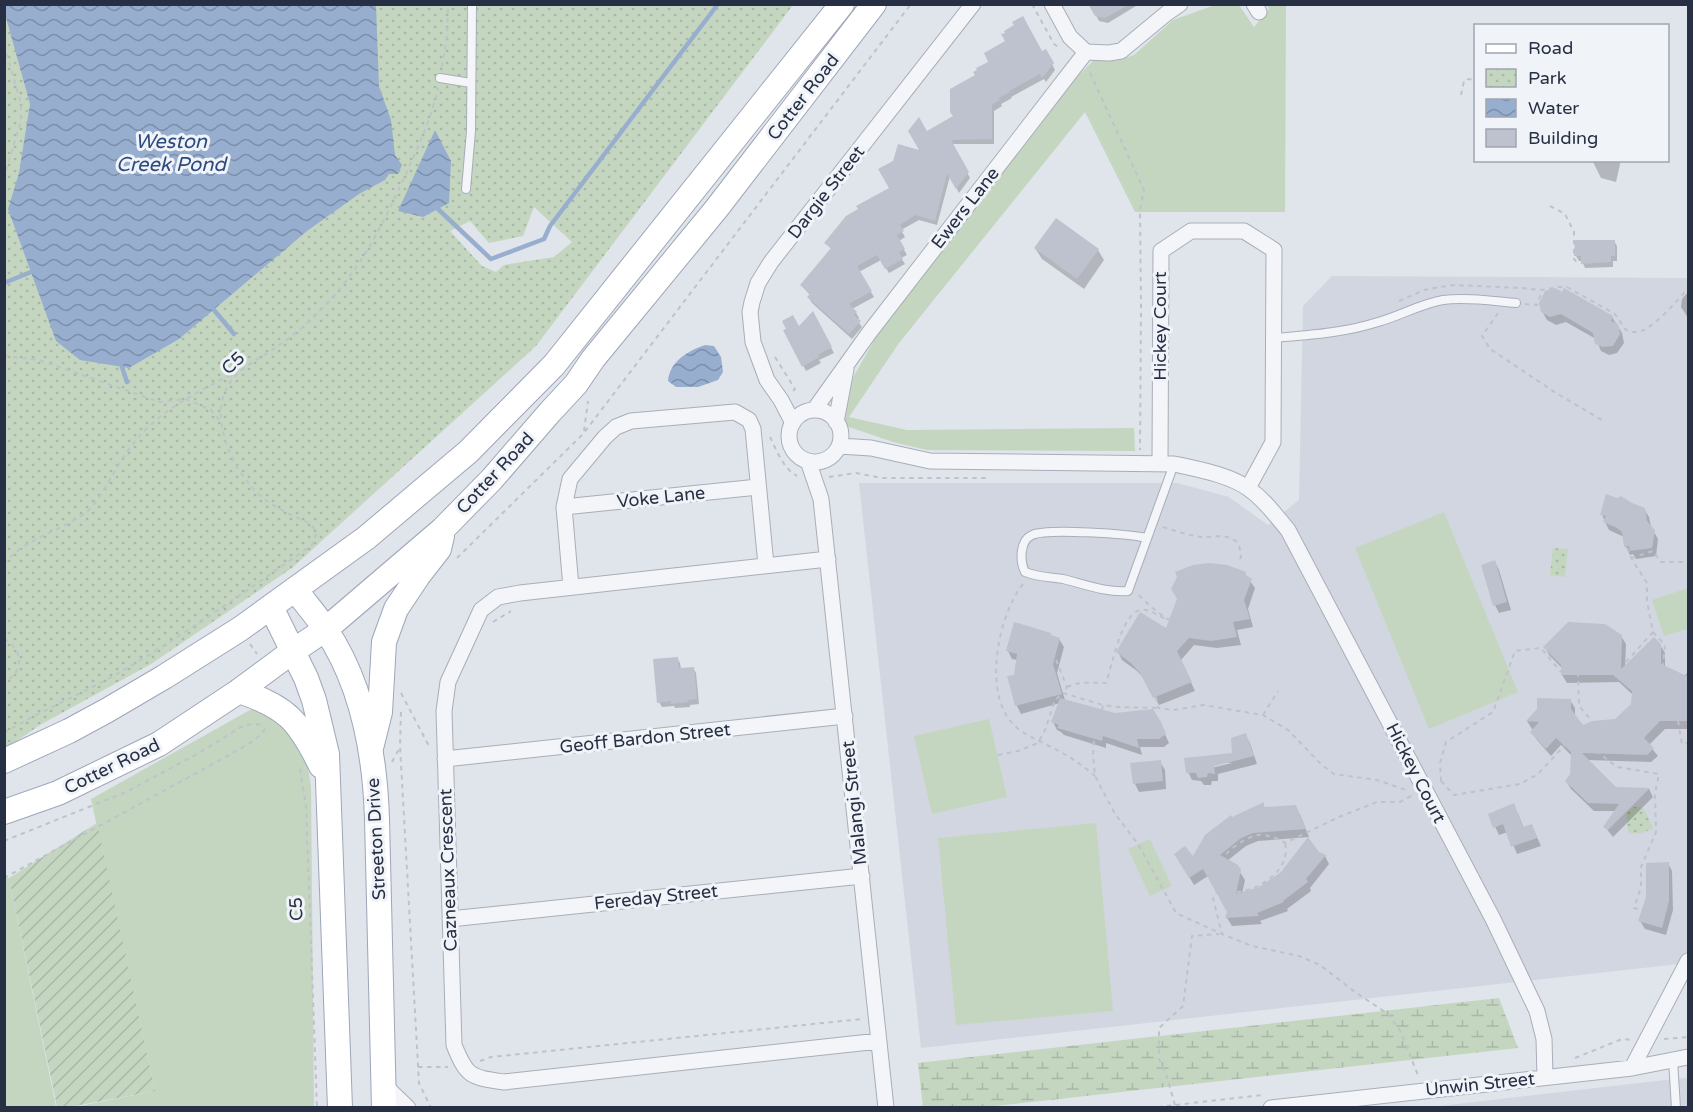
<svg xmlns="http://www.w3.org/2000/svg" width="1693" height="1112" viewBox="0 0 1693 1112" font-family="'Varela Round',sans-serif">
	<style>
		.built { fill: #d2d6e0 }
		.grass { fill: #c4d6c0 }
		.wetland { fill: url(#wetland-marsh) }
		.park { fill: url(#park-dots); fill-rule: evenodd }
		.garden { fill: url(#garden-furrows) }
		.water { fill: url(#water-waves) }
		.shadow { fill: #0003; fill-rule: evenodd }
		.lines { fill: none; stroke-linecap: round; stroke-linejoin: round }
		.stream { stroke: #97aecf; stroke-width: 4.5 }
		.building { fill: #bdc2ce }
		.lane-casing { stroke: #a8aeb9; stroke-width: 10 }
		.street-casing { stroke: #a8aeb9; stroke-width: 17 }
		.primary-casing { stroke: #9ea6b8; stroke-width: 26 }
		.path { stroke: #bfc2ca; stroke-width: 2; stroke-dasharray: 4.5 4.5; stroke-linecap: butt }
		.lane { stroke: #f4f5f9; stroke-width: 8 }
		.street { stroke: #f4f5f9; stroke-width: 15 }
		.primary { stroke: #fff; stroke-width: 24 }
		.labels { text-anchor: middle; stroke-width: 6; stroke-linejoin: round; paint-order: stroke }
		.street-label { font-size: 18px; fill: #272f44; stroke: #f0f3f8 }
		.water-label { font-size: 20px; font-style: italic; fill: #2c4a7d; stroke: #f0f3f8 }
	</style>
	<defs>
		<pattern id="wetland-marsh" width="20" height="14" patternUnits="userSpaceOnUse" patternTransform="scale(1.5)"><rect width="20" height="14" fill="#c4d6c0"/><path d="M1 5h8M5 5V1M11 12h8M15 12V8" fill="none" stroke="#a8b8a6"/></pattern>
		<pattern id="park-dots" width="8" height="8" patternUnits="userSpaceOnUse" patternTransform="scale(1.5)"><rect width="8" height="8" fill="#c4d6c0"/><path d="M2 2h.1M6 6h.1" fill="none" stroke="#a8b8a6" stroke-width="1.8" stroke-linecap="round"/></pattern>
		<pattern id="garden-furrows" width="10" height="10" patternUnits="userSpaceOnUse" patternTransform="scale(1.5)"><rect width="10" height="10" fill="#c4d6c0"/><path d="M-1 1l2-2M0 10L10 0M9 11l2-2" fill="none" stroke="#a8b8a6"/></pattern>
		<pattern id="water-waves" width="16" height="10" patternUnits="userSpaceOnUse" patternTransform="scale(1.5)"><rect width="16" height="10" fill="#97aecf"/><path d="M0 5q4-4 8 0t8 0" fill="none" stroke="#7b8eaa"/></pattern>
	</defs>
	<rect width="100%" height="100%" fill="#e0e4eb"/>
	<path class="built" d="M1332,276l356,2v685l-767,85 -62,-565h318l52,14 39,28 31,-25 4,-194z
		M1688,1078v29l-265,1 251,-29z"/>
	<path class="grass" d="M1215,5h24l15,22 15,-18 -2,-4h19l-1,207h-150l-50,-100 -186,231 -50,74 58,13 227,-2 1,23 -208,-1 -34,-8 -47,-16 -4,-15 9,-30 28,-49 194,-251 21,-21 21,1 19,-6 39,-35z
		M1444,512l74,180 -89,37 -74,-181z
		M1688,588v41l-24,7 -12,-36z
		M250,710h15l23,20 18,24 5,33 3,320 -244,1 85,-17 -64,-292z
		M989,719l18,78 -75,17 -18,-78z
		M1096,823l17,188 -157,14 -18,-187z
		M1150,839l22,47 -22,10 -22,-47z
		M5,878h4l47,229h-51z"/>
	<path class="wetland" d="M1499,998l19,50 -532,59h-63l-5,-44z"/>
	<path class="park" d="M5,5h788l-257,341 -244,222 -141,96 -111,61 -28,19 -7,3zM534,207l38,35 -18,15 -50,8 -8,7 -14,-6 -32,-35 20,-10 19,22 34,-7z
		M1553,548l15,1 -3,28 -15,-2z
		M1633,807h8l4,3 8,18c-9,5 -15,7 -25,4l-2,-19z"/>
	<path class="garden" d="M97,823l58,268 -85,16h-13l-48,-229z"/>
	<path class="water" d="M4,5h372l3,81 12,34 4,35 7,10 -4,9h-9l-4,6 -26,14 -52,37 -128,108 -50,29 -49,-8 -24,-19 -48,-132 11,-36 11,-69 -25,-90z
		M435,130l16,31 -2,42 -26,14 -25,-6z
		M705,345l9,1 7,11 2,15 -5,8 -20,7h-22l-8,-6c2,-20 20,-30 37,-36z"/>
	<path class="shadow" d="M1090,4h45l1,2 -28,17 -9,-2z
		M1045,51l10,19 -9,12 -2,-3 -33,18 1,1 -11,6 1,2 -8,5v33h-42l18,34 -11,15 -9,-17 -13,49 -18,-5 -18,10 4,7 -6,4 8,14 -6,3 4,6 -16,9 -8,-13 -22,12 15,25 -22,12 4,4 3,5 -2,2 5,7 -10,12 -40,-36 -3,-5 1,-3 -9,-10 31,-35 -6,-7 65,-54 31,-37 4,-19 29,-16z
		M1592,160h29l-5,22 -15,-4z
		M1614,241l3,5v15h-4v6l-28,1 -3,-7h-3l-3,-5z
		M1035,248l63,2 6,10 -20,29 -42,-30z
		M1688,292v26l-7,-11 1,-8z
		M1542,311l70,6 10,16 2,10 -7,10 -8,2 -8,-4 -5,-12 -30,-17 -10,3 -9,-5z
		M812,313l22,40 -15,7 2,3 -15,8 -21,-40 14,-2z
		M1631,505l13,4 5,8 2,10 7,12 -2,17 -20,3 -3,-5 -3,1 -4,-8 -2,-10 -15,-7 -4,-8 -3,-8z
		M1495,562l4,8 12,40 -12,3 -4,-8z
		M1245,574l10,14 -7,21 5,18 -16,3 4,15 -24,3 -23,-3 -13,15 14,31 -36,14 -13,-25 -9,-9 -15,-11 -4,-8 49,-22z
		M1621,636l5,8 -1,23 35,-22 5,8v15l19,8 4,-4v57h-23l-16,16 9,11 -7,6 -64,-2 28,29h34l4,8 -40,40 -8,-10 10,-16h-21l-23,-22 -5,-8 6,-6v-19l-11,-11 -10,11 -14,-16 -5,-8 3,-3h-3l-5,-8 12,-11 31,-10 5,8v8l8,11 33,-7 17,-15v-10l-14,-13 -52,1 -5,-8v-7l-13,-13 -4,-8z
		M1052,637l7,2 5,8 -7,26 8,27 50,15 45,8 9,20 -5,4h-24l2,8 -36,-12v5l-42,-13 -3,-3 -4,-2 -4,-8 7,-19 -39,11 -4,-8 -8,-29 6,-1 2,-16 -5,-1 -4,-8z
		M677,658l3,5 1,6 12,-1 3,5 3,31 -9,1v2l-15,1 -1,-2 -12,1 -3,-5z
		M1245,735l5,8 7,21 -39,10v7h-6l-1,4h-7l-3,-4 -9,-1 -4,-8 46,-18zM1224,762l8,1 -25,6v-2z
		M1160,762l5,8 1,19 -27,3 -4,-8z
		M1263,804l2,4 35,6 9,23 -51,4 -12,5 -19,15 9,5 9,14 -3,14 17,-6 59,-34 7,2 4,8 -19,24 1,3 -24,18 1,2 -28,10 2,3 -30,2 -5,-8 1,-7 -20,-35 -14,9 -18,-30 17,4 39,-41z
		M1518,813l6,16 8,-3 9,20 -24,8 -9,-22 -9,3 -10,-21z
		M1668,863l4,8 1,39 -7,25 -21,-6 -5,-8 7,-24z"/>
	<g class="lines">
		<path class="stream" d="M438,209l53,50 53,-20 6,-13 168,-222
			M4,283l27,-11
			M214,310l20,24
			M122,367l5,15"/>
	</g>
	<path class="building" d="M1088,4h42l-25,14 -10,-2z
		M1023,16l19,35 4,-2 8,14 -12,15 -2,-4 -31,17 1,1 -11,6 1,2 -8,5v34l-41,1 18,32 -13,17 -9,-15 -12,47 -20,-6 -15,10 4,6 -7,4 8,14 -6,3 4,7 -18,10 -8,-14 -20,11 15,25 -23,13 8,8 -3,3 7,6 -12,13 -42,-37 3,-3 -10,-9 31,-37 -7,-5 22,-27 12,-7 -2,-3 33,-18 -11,-19 15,-8 5,-17 21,6 -11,-19 11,-14 8,14 26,-15 -3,-4v-23l25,-14 -2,-3 4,-2 -1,-2 12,-6 -4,-9 21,-12 -4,-7 4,-1 -1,-2 10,-6 -2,-3z
		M1056,218l43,31 -22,30 -43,-31z
		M1575,240h40v16h-4v6l-30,2v-8h-7z
		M1555,288l7,4 2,-4 49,28 -2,5 7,3 2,10 -7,12 -10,1 -8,-3 -2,-11 -32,-19 -11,3 -9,-5 -2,-9 6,-12z
		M813,311l19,36 -14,8 1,2 -17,10 -19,-37 3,-1 -4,-8 11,-6 6,11z
		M1606,494l11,4 4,-2 11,7 13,5 2,13 8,9 -3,18 -22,3 -1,-5 -5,1 -2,-15 -5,-4 -14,-6 3,-6 -6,-1z
		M1495,560l12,42 -14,4 -12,-41z
		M1209,563l18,2 19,7v3l6,4 -8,21 6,19 -17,3 4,15 -26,4 -22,-3 -12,13 15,31 -39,16 -13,-25 -9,-10 -15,-11 24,-40 26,16 11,-29 -6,-10 6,-12 -2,-5 18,-7z
		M1014,622l37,11v2l9,3 -7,26 9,30 -47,12 -8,-30 7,-1 3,-21 -11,-3z
		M1568,622l37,2 17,11 -1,34 33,-32 7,7v20l28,13v44h-29l-16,17 10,10 -7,7 -65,-2 34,34 34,1 -42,42 -5,-3 16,-23 -31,-1 -23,-22 5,-7 1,-22 -15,-14 -10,11 -16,-17 9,-10 -13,-1 11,-12v-11l34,1v10l12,16 9,-4 23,-2 16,-15 1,-13 -19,-16h-52v-10l-18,-18z
		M678,657l1,11 15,-1 3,32 -9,1 1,2 -18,2v-3l-14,2 -4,-44z
		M1060,698l55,15 38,-4 8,13 5,12 -7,5h-22l2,9 -36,-12 -1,5 -45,-13 2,-3 -8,-3z
		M1246,733l8,23 -40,10 1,8 -7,-1 -1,4 -9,1 -2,-5h-10l-2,-15 48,-5 -1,-15z
		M1161,760l2,21 -30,3 -3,-21z
		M1264,802v5l32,-2 10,24 -53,4 -12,5 -21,17 18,10 3,5 -5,24 23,-7 22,-15 27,-35 11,15 7,3 -20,24 2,3 -25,19 1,1 -27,11 2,3 -34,2 2,-6 -24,-43 -14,9 -15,-24 11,-8 8,10 12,-21 26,-20 1,2z
		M1514,803l9,24 9,-3 5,14 -26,9 -8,-23 -10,4 -5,-14z
		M1669,862v39l-7,27 -24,-7 8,-24v-34z"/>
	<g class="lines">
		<defs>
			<path id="lane" d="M440,78l31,5
				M466,189l5,-58 1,-127
				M1274,338c35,-3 70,-5 104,-16 22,-6 42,-18 65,-22 24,-3 49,1 73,3
				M1147,538c-18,-4 -100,-10 -115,-3 -13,6 -12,27 -7,37 12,5 25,5 38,7 21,5 43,14 65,12l46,-127
				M1673,1060l3,48"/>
			<path id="street" d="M1052,4l18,33 16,15 23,1 12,-2 46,-38 13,-9
				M1254,4l5,8
				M814,410l55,-77 217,-281
				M789 436a26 26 0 1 1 52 0a26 26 0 1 1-52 0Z
				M836,422l10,-53
				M793,423l-12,-23 -14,-20 -14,-38 -3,-30 2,-10 6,-19 13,-21 202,-258
				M839,446l32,2 59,13 244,3c23,5 56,11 75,25 16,11 27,27 39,41l205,389 44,92 7,28 1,38
				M808,461l13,38 65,609
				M1160,463l1,-212 30,-20h53l30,19 -1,192 -25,46
				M564,507l194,-20
				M828,559l-308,34 -22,4 -17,13 -33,72 -4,29 10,334c13,32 16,32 50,37l375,-41
				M571,587l-7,-80 6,-28 35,-42 11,-10 15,-6 104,-9 14,8 4,9 13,136
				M445,759l400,-43
				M450,919l412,-43
				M1632,1068l56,-107
				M383,1084l25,24
				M1271,1108l361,-40 56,-11"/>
			<path id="primary" d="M295,589c10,14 22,27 31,41 36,54 49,124 51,189l7,289
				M271,607l35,71 8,22 13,54 13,354
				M239,691c48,16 60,30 82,75
				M371,748l9,-36 4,-70 12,-33 22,-33 21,-27 3,-13
				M4,761l65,-30 37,-20 58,-34 76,-48 126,-91 102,-86 86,-87 288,-361
				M4,812l54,-19 101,-49 80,-53 54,-40 33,-22 117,-100 49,-50 58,-67 26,-28 17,-25 124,-151 157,-204"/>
		</defs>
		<use href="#lane" class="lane-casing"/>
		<use href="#street" class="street-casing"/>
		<use href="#primary" class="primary-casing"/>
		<path class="path" d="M1032,4l22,40 4,3
			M4,45l17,58v18l-17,56
			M442,67l5,-32 1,-31
			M1090,73l54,117 -4,20 1,95 -1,145
			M1461,95l3,-14 3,-2 9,1
			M1550,206l15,8 9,18v27l2,2 5,1
			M1399,301l25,-11 15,-3 16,-2 66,3 21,2 16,-3h9l48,27 11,16c3,1 6,2 10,2 15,0 42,-32 52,-44
			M1525,304l12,1 5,-15
			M1498,313l-16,23 8,13 66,44 46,27
			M4,356l35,4 121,42 25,-3 6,2 20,9 9,11
			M775,357l20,32 -3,3
			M584,431l4,-30
			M770,437c7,14 13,31 27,39
			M829,477l27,-4 26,5h106
			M1163,527c12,4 25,8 38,10 10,1 23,-4 33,3 6,3 6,11 7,17l-2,3
			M457,558l126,-124 328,-430
			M1631,558l22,-7 8,11h27
			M4,564c19,-23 45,-29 70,-44 5,-3 11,-6 15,-10 17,-19 26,-43 41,-62 26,-37 70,-57 108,-77
			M1023,584c-25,31 -41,110 -9,141 10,10 23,14 35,21 17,8 32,18 46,30
			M1139,595l11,11 17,13h11
			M493,622l18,-11
			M1653,632l12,13 -2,20
			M4,639c19,10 21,33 0,43
			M250,644l7,10
			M1056,660l11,27 -4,6
			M1626,662l27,-30 -6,-31v-18l-16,-25 -4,-11
			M1578,672l1,34 13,15v4
			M1067,687c12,-6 26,-4 39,-4 6,-17 15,-68 34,-73 10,-2 18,7 27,9
			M401,693l29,55
			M1156,697l2,11 16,2 30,-5 59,10 25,15 34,35 12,9 43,6 32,11
			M1102,710l1,-5 13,2 42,1
			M401,712l-1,34 19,337 12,25
			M1263,715l15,-24
			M1678,721l4,23 6,-1
			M4,733c38,-23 80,-40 118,-62 65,-38 127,-82 190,-126 4,-7 6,-14 -1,-20 -5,-5 -14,-7 -20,-10 -8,-4 -16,-9 -24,-14 -28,-20 -54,-69 -44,-104 8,-27 34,-36 55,-51 17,-12 34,-26 48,-42 38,-39 60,-86 82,-135 11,-24 25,-56 30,-81
			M1094,741l-1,14 2,21 20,38 23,30 38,69 46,21
			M1596,751l21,16 42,7 -4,19 1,39 -15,35v20l-7,21 8,2
			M998,755l20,-4 20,-8 7,-13 10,-30 8,-7 40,12
			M392,762l7,-13
			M300,769l6,38 11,301
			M1441,781l-1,-18 6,-21 47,-30 22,-61 26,-3 20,24
			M1441,781l13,14 66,-11 18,-10 26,-28
			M1411,796l-11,6h-23l-38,15 -54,26c-8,-5 -18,-9 -27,-8 -20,4 -57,34 -39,54l-6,9 9,36 30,12 47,10 21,9 35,27 33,22 13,18 18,46
			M4,841l122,-49 73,-39 42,-26 10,-3 14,1
			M4,878l227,-124c12,-7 32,-16 36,-30
			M1219,889c6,2 12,3 19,3 24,-3 53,-23 47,-49
			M1664,1039l24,-2
			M1575,1058l47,-19 9,1
			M480,1061l11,-4 371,-38
			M418,1067h30
			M1175,1105l-9,-31 -7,-15v-31l24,-22 9,-70 27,-2
			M1149,1108l113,-13"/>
		<use href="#lane" class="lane"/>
		<use href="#street" class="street"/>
		<use href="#primary" class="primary"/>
	</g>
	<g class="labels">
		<g class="street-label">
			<text transform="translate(803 97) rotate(-52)" y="6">Cotter Road</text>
			<text transform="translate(826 192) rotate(-52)" y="6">Dargie Street</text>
			<text transform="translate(965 208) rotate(-52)" y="6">Ewers Lane</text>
			<text transform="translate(1160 326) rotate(-90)" y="6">Hickey Court</text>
			<text transform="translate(233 363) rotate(-42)" y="6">C5</text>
			<text transform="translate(495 473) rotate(-47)" y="6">Cotter Road</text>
			<text transform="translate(661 497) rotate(-6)" y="6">Voke Lane</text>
			<text transform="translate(645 738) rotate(-6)" y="6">Geoff Bardon Street</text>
			<text transform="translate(112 766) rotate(-26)" y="6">Cotter Road</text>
			<text transform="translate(1416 773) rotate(63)" y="6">Hickey Court</text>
			<text transform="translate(854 803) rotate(-96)" y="6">Malangi Street</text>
			<text transform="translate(376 839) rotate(-93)" y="6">Streeton Drive</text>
			<text transform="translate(448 870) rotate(-92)" y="6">Cazneaux Crescent</text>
			<text transform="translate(656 897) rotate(-6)" y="6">Fereday Street</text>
			<text transform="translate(296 909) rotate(-92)" y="6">C5</text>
			<text transform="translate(1480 1084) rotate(-6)" y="6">Unwin Street</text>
		</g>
		<g class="water-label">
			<text x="171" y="148">Weston<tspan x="171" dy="23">Creek Pond</tspan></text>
		</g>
	</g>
	<rect width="1693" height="1112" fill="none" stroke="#272f44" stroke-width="12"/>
	<rect x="1474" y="24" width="195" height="138" fill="#f0f3f8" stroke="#a0a5b0" stroke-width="1.5"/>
	<rect x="1486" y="44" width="30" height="9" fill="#ffffff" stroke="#a0a5b0" stroke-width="1.5"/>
	<text x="1528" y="54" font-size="18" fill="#272f44">Road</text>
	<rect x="1486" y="69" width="30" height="18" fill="url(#park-dots)" stroke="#a0a5b0" stroke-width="1.5"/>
	<text x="1528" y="84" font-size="18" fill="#272f44">Park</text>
	<rect x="1486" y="99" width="30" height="18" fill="url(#water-waves)" stroke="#a0a5b0" stroke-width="1.5"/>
	<text x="1528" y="114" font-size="18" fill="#272f44">Water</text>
	<rect x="1486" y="129" width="30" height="18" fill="#bdc2ce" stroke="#a0a5b0" stroke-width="1.5"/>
	<text x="1528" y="144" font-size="18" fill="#272f44">Building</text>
</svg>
